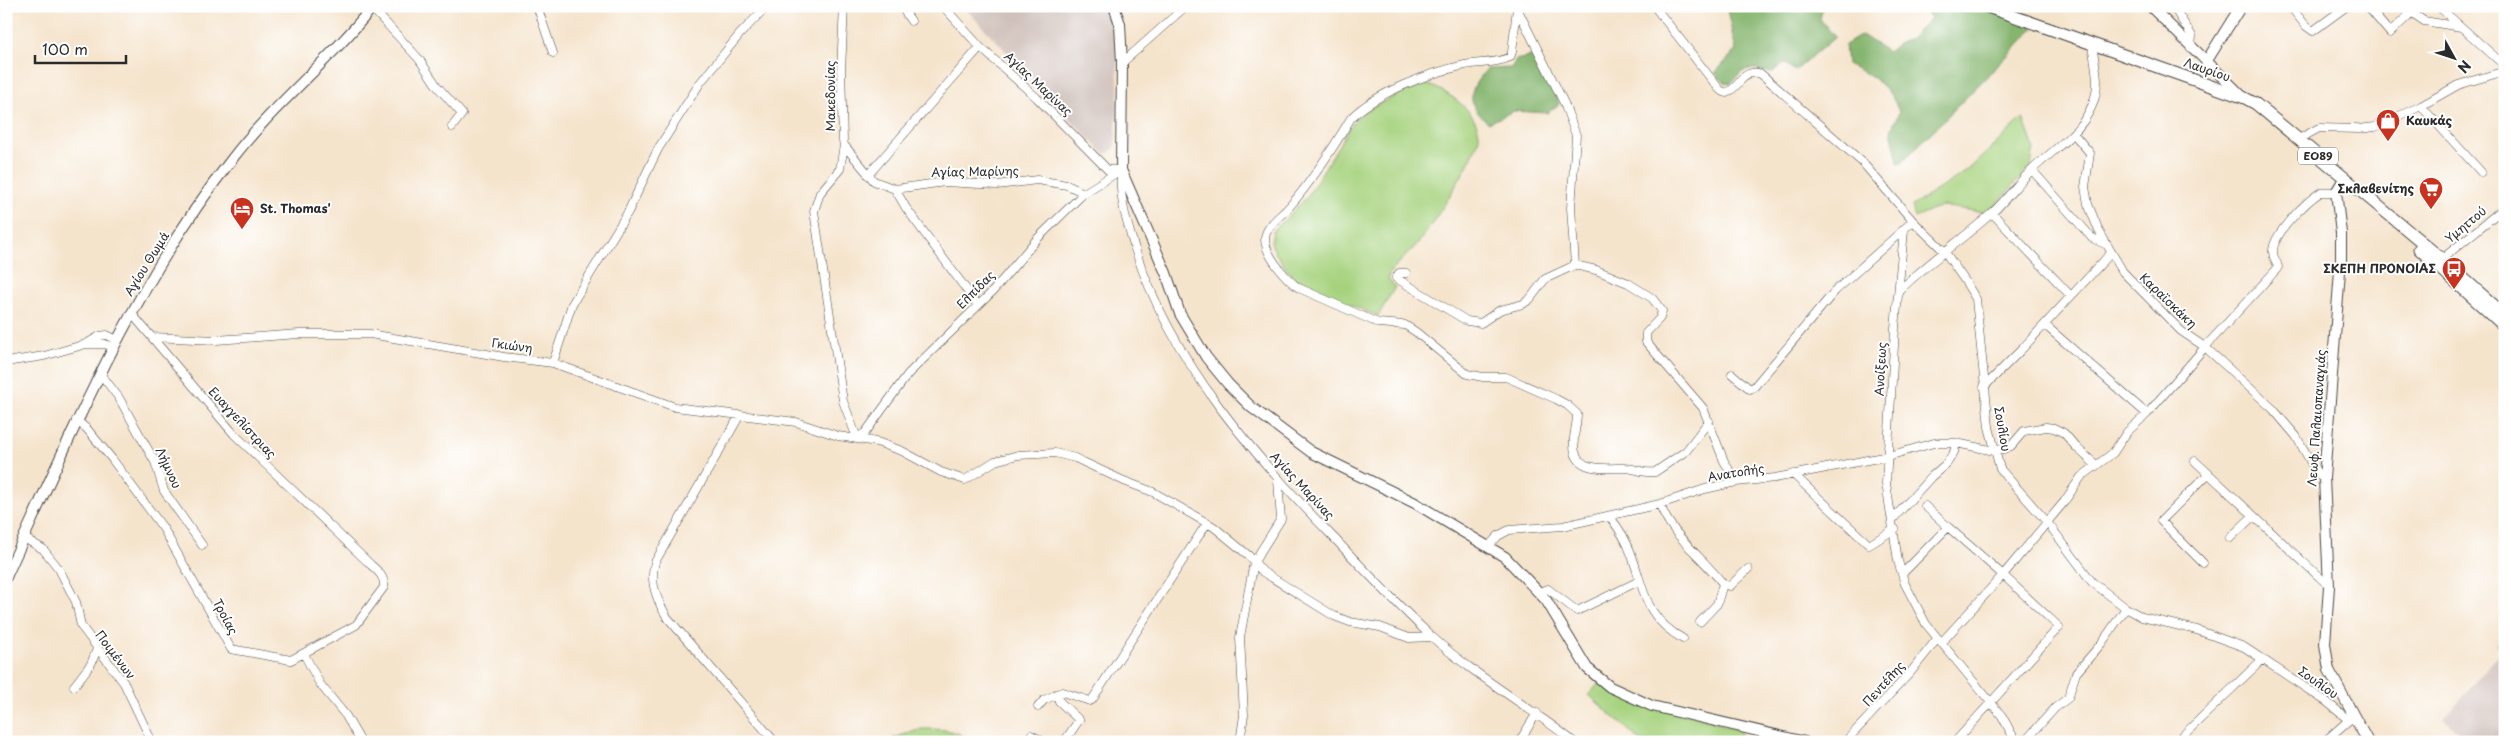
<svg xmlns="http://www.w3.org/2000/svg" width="2511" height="748" viewBox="0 0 2511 748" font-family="'Playpen Sans',sans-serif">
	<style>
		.industrial { fill: #cfc0ba }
		.green { fill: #a7d37f; stroke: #697f55 }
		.forest { fill: #85b56e; stroke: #58704c }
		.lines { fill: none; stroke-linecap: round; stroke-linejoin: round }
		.street-casing { stroke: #494743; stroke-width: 9 }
		.secondary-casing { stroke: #494743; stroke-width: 12 }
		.primary-casing { stroke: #494743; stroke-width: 13 }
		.street { stroke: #fff; stroke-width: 8 }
		.secondary { stroke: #fff; stroke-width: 10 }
		.primary { stroke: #fff; stroke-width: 11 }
		.labels { text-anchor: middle; stroke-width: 4; stroke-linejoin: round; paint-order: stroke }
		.shield { fill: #fff; stroke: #6b6b6b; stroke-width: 1 }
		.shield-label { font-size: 11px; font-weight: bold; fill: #2b2b2b }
		.street-label { font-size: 12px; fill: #2b2b2b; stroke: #fff }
		.poi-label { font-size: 12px; font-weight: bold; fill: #2b2b2b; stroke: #fff; text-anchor: start }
	</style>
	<rect width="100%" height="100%" fill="#fff"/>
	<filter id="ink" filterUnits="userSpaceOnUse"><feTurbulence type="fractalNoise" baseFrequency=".02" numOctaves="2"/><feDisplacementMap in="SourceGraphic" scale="10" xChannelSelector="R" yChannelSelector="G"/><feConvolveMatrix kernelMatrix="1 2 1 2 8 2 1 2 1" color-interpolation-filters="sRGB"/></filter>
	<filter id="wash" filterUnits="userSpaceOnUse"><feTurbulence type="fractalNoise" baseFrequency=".0096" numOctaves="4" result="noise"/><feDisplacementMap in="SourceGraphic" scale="20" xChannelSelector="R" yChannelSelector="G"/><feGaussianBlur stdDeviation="1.12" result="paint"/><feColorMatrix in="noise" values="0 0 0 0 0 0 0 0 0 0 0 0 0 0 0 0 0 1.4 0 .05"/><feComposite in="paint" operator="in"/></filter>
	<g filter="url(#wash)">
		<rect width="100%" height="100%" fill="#f5e4cc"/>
		<path class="industrial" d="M963,6h148l6,19 1,69 -3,54 -10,7z
			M2505,633v109h-36l-25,-23 57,-69 -5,-5z"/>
		<path class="green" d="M1422,83c21,5 55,26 57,51 2,16 -43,84 -54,100 -10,15 -25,26 -36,40l-1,5 7,8 -17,29 -76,-31 -14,-14 -13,-19 -4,-9 2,-12 34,-34 46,-75 10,-10z
			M2023,118l11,30 -3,18 -43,47 -47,-7 -26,12 -3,-12 55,-35z
			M1599,683l142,48 -1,6 -5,5h-93l-53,-47z
			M922,729c20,0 34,0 51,13h-77l-3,-4z"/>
		<path class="forest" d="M1726,6h97l-3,13 15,18 -40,34 -11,-8 -13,10c-21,-6 -26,-7 -40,10l-7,-1 -9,-9 21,-23z
			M1922,6h56l55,19v5l-134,135 -8,-35 8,-18c-10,-28 -26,-35 -52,-48l-2,-19 17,-10 26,17 10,-8 12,-5 21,-21z
			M1535,55l16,28 8,21 -12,9 -34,-2 -24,12c-24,-18 -21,-34 -2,-54l24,-1 5,-8z"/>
	</g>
	<g filter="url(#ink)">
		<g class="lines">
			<defs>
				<path id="street" d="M537,6l16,47
					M844,6l-3,64 2,71 1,4 30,36 21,8 50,-7 52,3 40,-5 30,5 17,8
					M901,6l10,15
					M943,6l37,41 57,51 71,72h13
					M1654,6l66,84 6,3c15,-6 16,-25 35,-19l101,88 51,59 32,31 20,29 11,18 13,128 11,42 47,53 45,60 34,26 16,9 55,13 47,17 83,55 18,15 12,4
					M2173,6l19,30 -1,12
					M2290,6l16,20 7,5 34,-25
					M2367,6l23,27 21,-20
					M2402,6l22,15 37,6
					M2438,6l67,60
					M372,8l47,51 18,27 25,28 -10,13
					M1517,8l-5,44 -2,5c-13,7 -31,5 -45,8 -36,8 -88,27 -114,53 -18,30 -38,62 -61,88 -8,9 -25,20 -25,33 0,16 22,41 34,49l79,35 27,2 11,7 51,42 16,3h23l50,22 11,6 10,9c0,8 -2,15 -3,24 -3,35 26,30 50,30 11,0 21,6 31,4l31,-21 23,-30
					M1517,8l47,95 12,32 -5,73 4,57
					M1122,63l64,-57
					M2421,106l60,66
					M2073,133l17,20 -5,34 3,17 11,27 24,41 58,59 24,16 68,62 23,27 21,37 7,5
					M2299,139l20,-11 40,1 16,-2 46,-21 37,-21 47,-14
					M844,145l-4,24 -20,24 -6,18 29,190 14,37
					M2032,170l60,68 13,6
					M1121,172c-2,27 6,51 14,77 37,114 118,206 200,290 31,33 63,66 96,97 43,39 97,70 143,106
					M868,175l112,-128
					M895,189l11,19 71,96
					M1992,213l79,83
					M1904,230l-9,98 -9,155 12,78 7,23 21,40 76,92 14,26
					M2442,259l63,-52
					M1406,273h-7l-3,5 71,43 14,2 19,-13 23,-6 7,-5 15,-20 30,-14 21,5 32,13 24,15 10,13 -2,7 -14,15v9l57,66 21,53 12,21
					M1899,291c29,-29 63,-51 93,-78 14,-13 25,-29 39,-42 23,-23 55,-40 64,-74 5,-16 -1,-36 -3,-53
					M2045,325l102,89
					M153,337l63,3 83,-6h71l134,23 49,6 122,44 121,15 42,14 39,6 25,9 39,21 24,8 30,-19 23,-6 37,-2 20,5 49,23 29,11 61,35 34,28 15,17 71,44 16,6 30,5 29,11 23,-1
					M88,344h17l8,3
					M6,362l38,-6 42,-12 14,-8 7,-1 10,5
					M553,363l19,-59 56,-92 30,-63 42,-66 40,-49 27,-28
					M100,373l19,25 36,64 9,29 38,54
					M1732,374l18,15 4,-2 81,-96 78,-70
					M1984,387l37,-37 90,-97
					M740,415l-85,147c-6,19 2,39 12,55l108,125
					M76,420l11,9 25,30 51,69 68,121 60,11 65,-35 28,-38c1,-10 -6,-16 -13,-22l-137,-131 -102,-120
					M857,438l8,-5 43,-59 85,-83 44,-52 47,-46 37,-23
					M2195,461l134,125
					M1793,474l76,71 26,-16
					M1660,504c10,31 44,54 63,80l-6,20 -17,18
					M1609,516c10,12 18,25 23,40 13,37 13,61 51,83
					M1893,519l38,-42 16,-14 7,-11 2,-9
					M24,538l19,11 16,20 17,33 5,24 43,57 28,59
					M2230,538l23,-22
					M1489,546l9,-10 11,-6 54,-4 97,-22 45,-15 31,-7 39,-4 113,-22 46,-13h22l34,7 13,-1 8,-3 13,-15 22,-4 8,1 10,5 12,14 20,18
					M2203,563l-42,-42 47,-47
					M1902,574l46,-47 -23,-21
					M1723,584l7,2 18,-17
					M1539,592l9,-3 29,22 62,-30
					M1941,643l62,-68 -55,-48
					M304,654l16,30 26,32 15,26
					M74,686l17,-22 6,-15
					M1056,694l3,7 20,19 -15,22
					M1038,707l6,-7 18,-8 28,9 2,-1 115,-177
					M1031,735l13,7
					M1240,742l4,-27 -4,-78 14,-75 27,-43 -3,-38
					M1519,742l18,-29
					M1845,742l65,-69 27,-34
					M1955,742l104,-115 -56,-52 61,-73 17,-25 32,-24 14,-21 20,-18 58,-67 71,-77 2,-3c-1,-5 -5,-9 -5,-15 -1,-18 34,-51 48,-60h15
					M2016,742l12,-4 27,-30 13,-10 8,-25 25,-29 25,-36
					M2176,742l87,-83
					M2324,742l25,-22"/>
				<path id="secondary" d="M1114,6l6,18 2,39 -1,107 45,103 14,41 26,43 22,27 23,23 60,45 104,51 90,54 41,43 41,68 23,19 42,19 153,36
					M2150,6l92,90
					M2206,62l35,-56
					M2344,179l-8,13 5,41v25l-17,220 5,108 -4,58 4,26 39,72
					M6,577c66,-144 127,-292 226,-418 42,-55 98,-98 141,-153"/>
				<path id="primary" d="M1985,6l260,92 11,6 186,155 63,56
					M2419,249l86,78"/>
			</defs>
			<use href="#street" class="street-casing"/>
			<use href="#secondary" class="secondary-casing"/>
			<use href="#primary" class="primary-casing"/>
			<use href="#street" class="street"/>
			<use href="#secondary" class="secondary"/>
			<use href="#primary" class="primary"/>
		</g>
	</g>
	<defs>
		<symbol id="shop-pin" viewBox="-11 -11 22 30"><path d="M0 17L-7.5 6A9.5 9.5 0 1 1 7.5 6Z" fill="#c8321e" stroke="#fff"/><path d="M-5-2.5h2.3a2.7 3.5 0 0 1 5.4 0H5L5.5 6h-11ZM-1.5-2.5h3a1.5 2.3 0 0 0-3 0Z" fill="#fff"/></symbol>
		<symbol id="supermarket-pin" viewBox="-11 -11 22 30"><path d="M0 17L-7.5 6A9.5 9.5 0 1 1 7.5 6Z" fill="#c8321e" stroke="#fff"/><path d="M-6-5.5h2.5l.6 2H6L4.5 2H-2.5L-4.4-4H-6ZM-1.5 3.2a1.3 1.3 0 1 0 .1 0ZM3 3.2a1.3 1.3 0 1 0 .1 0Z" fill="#fff"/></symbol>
		<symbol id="hotel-pin" viewBox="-11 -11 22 30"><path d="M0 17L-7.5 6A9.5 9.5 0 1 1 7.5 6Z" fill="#c8321e" stroke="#fff"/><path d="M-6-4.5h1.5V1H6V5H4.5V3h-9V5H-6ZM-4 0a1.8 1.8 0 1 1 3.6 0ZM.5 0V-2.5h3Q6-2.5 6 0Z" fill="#fff"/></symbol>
		<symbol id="bus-pin" viewBox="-11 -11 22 30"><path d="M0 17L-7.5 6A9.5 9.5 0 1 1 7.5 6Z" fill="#c8321e" stroke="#fff"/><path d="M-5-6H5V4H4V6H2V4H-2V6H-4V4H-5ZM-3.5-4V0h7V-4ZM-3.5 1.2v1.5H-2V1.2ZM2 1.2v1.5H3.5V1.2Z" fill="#fff"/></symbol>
	</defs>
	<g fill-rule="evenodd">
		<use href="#shop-pin" x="2374" y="107" width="28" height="38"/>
		<use href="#supermarket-pin" x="2417" y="175" width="28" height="38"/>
		<use href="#hotel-pin" x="228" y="195" width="28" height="38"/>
		<use href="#bus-pin" x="2440" y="255" width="28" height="38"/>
	</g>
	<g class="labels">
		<rect class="shield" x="2298" y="147.5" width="40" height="17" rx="4"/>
		<g class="shield-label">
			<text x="2318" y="160">ΕΟ89</text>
		</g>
		<g class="street-label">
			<text transform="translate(2207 70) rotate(19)" y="4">Λαυρίου</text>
			<text transform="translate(1038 84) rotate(43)" y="4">Αγίας Μαρίνας</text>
			<text transform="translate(831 96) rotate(-90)" y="4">Μακεδονίας</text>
			<text transform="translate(975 172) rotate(-1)" y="4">Αγίας Μαρίνης</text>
			<text transform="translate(2466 225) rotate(-40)" y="4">Υμηττού</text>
			<text transform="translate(147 264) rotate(-58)" y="4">Αγίου Θωμά</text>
			<text transform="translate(976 290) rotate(-45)" y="4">Ελπίδας</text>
			<text transform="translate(2168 301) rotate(44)" y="4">Καραϊσκάκη</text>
			<text transform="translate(512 346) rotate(8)" y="4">Γκιώνη</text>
			<text transform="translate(1881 369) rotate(-87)" y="4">Ανοίξεως</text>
			<text transform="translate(2317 418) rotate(-86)" y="4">Λεωφ. Παλαιοπαναγιάς</text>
			<text transform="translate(242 423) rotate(47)" y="4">Ευαγγελίστριας</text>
			<text transform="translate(2002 429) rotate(80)" y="4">Σουλίου</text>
			<text transform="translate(168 468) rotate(65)" y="4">Λήμνου</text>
			<text transform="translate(1736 473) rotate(-9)" y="4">Ανατολής</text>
			<text transform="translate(1302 486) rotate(47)" y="4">Αγίας Μαρίνας</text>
			<text transform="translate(225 617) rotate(62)" y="4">Τροίας</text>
			<text transform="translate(115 655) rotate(53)" y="4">Ποιμένων</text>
			<text transform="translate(2318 683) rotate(35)" y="4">Σουλίου</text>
			<text transform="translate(1884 684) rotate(-48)" y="4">Πεντέλης</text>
		</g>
		<g class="poi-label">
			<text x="2406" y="125">Καυκάς</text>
			<text x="2414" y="193" text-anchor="end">Σκλαβενίτης</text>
			<text x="260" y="213">St. Thomas'</text>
			<text x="2436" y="273" text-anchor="end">ΣΚΕΠΗ ΠΡΟΝΟΙΑΣ</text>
		</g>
	</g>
	<rect width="2511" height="748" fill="none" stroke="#fff" stroke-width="25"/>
	<g transform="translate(2454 58) rotate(130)" stroke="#ffffff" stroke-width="4" paint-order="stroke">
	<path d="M0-4L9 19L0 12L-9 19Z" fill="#2b2b2b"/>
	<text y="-8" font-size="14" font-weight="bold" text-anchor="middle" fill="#2b2b2b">N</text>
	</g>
	<path d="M35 55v8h91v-8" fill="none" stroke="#2b2b2b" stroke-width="2.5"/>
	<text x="42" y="55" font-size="15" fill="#2b2b2b" stroke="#ffffff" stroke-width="4" paint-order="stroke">100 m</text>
</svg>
